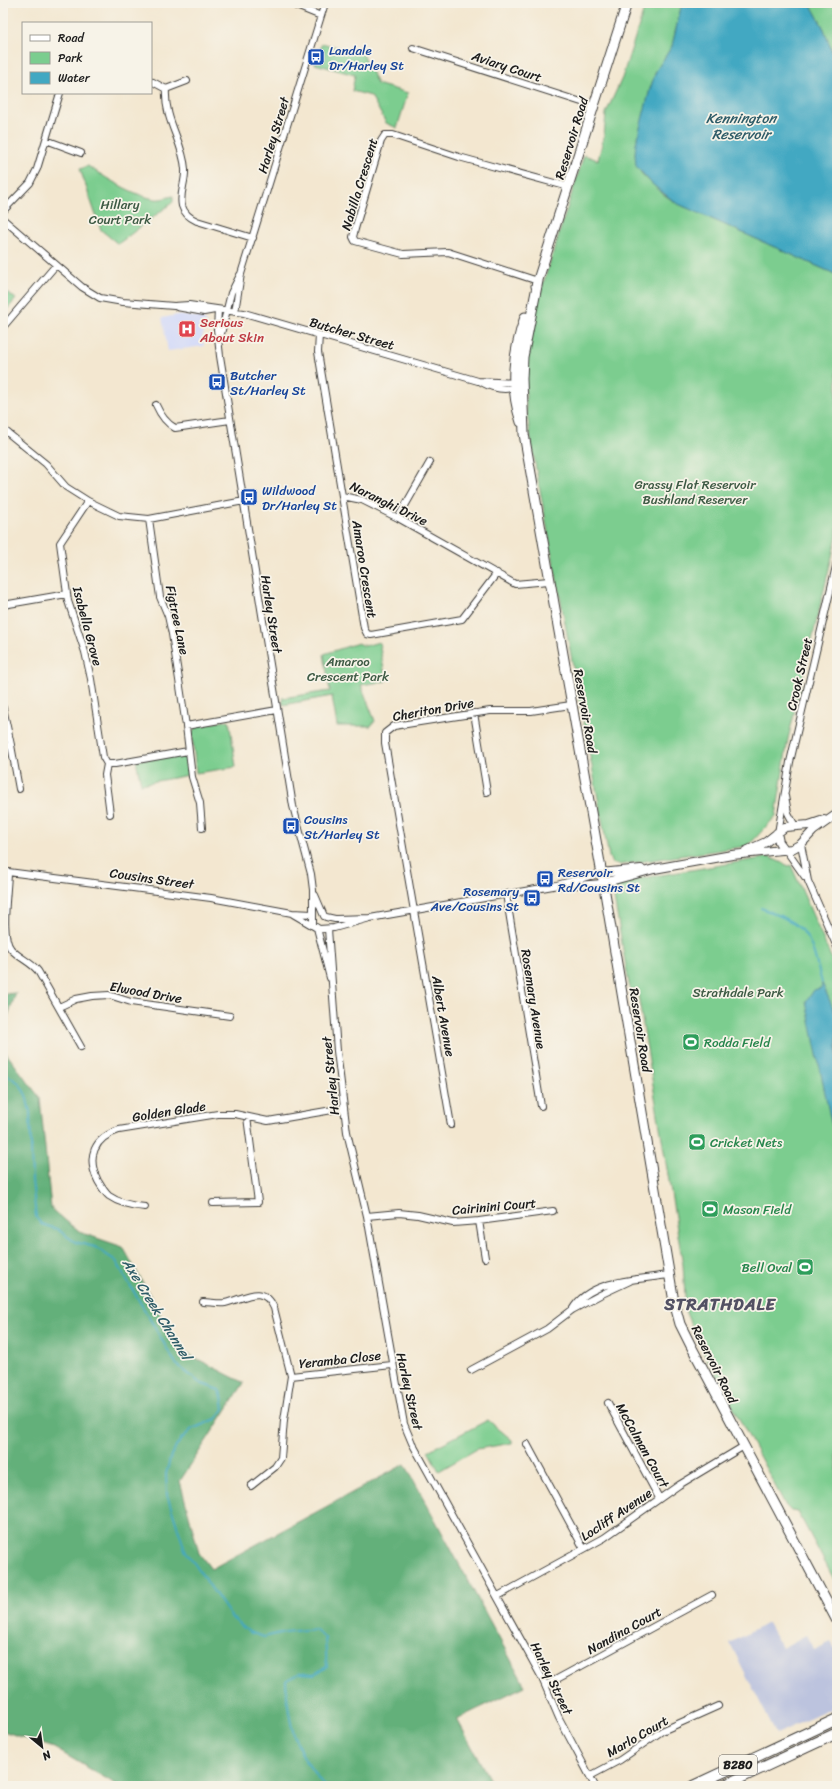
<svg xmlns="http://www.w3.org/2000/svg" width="840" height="1789" viewBox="0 0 840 1789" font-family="Sriracha,sans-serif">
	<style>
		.built { fill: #d2d9f9 }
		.industrial { fill: #bcc3de }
		.green { fill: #7bcd8f; stroke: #4c7456 }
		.forest { fill: #64b07a; stroke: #40664b }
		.water { fill: #42a8c2; stroke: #2f626f }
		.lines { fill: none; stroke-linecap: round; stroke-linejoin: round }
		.stream { stroke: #42a8c2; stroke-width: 2 }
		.minor-casing { stroke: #3c3a37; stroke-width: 8 }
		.tertiary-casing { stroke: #3c3a37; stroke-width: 10 }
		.secondary-casing { stroke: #3c3a37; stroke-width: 11 }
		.primary-casing { stroke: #3c3a37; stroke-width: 12 }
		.minor { stroke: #fff; stroke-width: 6 }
		.tertiary { stroke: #fff; stroke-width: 8 }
		.secondary { stroke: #fff; stroke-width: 9 }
		.primary { stroke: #fff; stroke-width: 10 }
		.labels { text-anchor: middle; stroke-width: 3.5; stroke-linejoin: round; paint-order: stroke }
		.shield { fill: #f7f3e8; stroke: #5e5c59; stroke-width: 1 }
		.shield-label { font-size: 12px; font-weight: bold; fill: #1c1c1c }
		.transit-label { font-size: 13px; fill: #164399; stroke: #f7f3e8; text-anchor: start }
		.street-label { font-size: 13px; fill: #1c1c1c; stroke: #f7f3e8 }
		.park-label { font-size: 13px; fill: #3d5a44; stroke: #f7f3e8 }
		.health-label { font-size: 13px; fill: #be3a42; stroke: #f7f3e8; text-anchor: start }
		.leisure-label { font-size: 13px; fill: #27864d; stroke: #f7f3e8; text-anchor: start }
		.water-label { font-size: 14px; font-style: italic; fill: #2d5b67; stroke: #f7f3e8 }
		.district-label { font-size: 17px; font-weight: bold; letter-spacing: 1px; fill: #525063; stroke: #f7f3e8 }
	</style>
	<rect width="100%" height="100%" fill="#f7f3e8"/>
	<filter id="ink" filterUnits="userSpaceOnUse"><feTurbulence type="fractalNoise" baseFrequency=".025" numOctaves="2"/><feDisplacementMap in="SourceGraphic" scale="8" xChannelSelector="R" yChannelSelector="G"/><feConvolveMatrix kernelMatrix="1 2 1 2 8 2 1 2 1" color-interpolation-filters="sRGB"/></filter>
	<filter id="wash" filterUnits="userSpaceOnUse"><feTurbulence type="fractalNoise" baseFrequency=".012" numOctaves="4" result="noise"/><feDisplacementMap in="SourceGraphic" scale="16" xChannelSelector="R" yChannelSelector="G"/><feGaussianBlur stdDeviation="0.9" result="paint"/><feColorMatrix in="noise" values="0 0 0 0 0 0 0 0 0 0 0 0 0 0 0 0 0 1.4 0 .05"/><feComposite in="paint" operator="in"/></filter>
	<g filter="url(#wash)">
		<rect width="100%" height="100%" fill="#f3e7d0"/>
		<path class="built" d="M177,315l22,2 6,3 2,4 -5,14 2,8 -36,5 -6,-33z"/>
		<path class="industrial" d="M768,1623l14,25 24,-13 8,15 17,-8 6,10v54l-61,28 -46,-91z"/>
		<path class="green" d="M646,3h36l-10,43 -16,25 -6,18 -15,65 6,19 22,21 13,9 161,72v261l-49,203 -12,77 -28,30 -130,19 -6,-2 -3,-6 -76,-404 -7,-46 -1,-44 11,-57 48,-151 14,5 6,-24 2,-23 16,-35z
			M810,3h27v63l-13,-37z
			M322,43l41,11 14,30 31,9 -11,35 -11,-5 -15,-27 -19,-5 3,-16 -40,-11z
			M88,166c16,11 47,30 67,33 5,1 13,-2 18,-3v6l-55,42 -17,-14 -21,-61z
			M3,289l13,10 -13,15z
			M379,642l7,39 -25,4 14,36 -4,5h-34l-5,-30 -49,9 -1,-7 48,-7 -6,-37 34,-11 7,3z
			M229,720l7,47 -40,6 -4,-39 4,-8z
			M186,752l3,23 -48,9 -5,-24z
			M769,857l20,9 2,-1 46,106v614l-39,-73 -7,-1 -5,-5 -87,-162 -13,-31 -3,-48 -46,-276 -7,1 -17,-98 2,-6 10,-5z
			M488,1420l24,20v3l-35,6 -38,22 -11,-20z"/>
		<path class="forest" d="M16,993l-13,37v-36z
			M3,1049l37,49 11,110 28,24 44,15 57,103 64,33 -64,98 19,72 12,16 194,-105 120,222 -68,33 36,67h-374l-65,-38 -51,-17z"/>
		<path class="water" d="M682,3h128l14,26 13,37v209l-161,-72 -24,-19 -16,-18 -1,-12 1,-11 14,-54 6,-18 16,-25z
			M822,983l15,34v115l-4,-4 -2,-6 -25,-120 8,-12 7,-2z"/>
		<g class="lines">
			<path class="stream" d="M761,908c49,19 48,26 61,75
				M3,1072l16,11 7,12 4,17 2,68 4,37 5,7 16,5 18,13 20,5 21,14 60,103 24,19 19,7 3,6 2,13 -8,10 -24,10 -11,10 -10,16 -5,19 1,21 18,55 47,68 17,14 15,5 21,-5 30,-3 10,9 2,29 -13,7 -14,-1 -14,8c2,43 9,73 39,105"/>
		</g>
	</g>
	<g filter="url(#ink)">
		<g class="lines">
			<defs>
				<path id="minor" d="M289,3l32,13
					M413,48l181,58
					M153,82l13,7 21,-8
					M166,89c-2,32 17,52 19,80 1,13 -6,24 -3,37 2,7 8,12 15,15l56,17
					M46,140l35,13
					M3,211l27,-28 7,-14 23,-76
					M3,219l79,68 18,11 23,4 51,4 15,-1 55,8 234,68 39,2
					M538,281l-90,-29 -45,2 -48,-13 -2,-4 2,-8 26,-88 4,-6h8l66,22 110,30
					M177,307l27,5 11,-2
					M218,310l-1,19 3,27 73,450 18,68 2,16v35l6,4 15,-1 36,-10
					M235,312l6,-38 84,-271
					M3,327l53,-62
					M319,335l-1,17 46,276 3,6 4,1 91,-16 35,-46
					M220,338l11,-45 9,-18
					M481,382c11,6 24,9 35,5
					M156,405c4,9 10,18 19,23l55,-8
					M3,429l43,35 20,23 22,14 31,15 30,3 95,-18
					M342,496l20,4 36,18 117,66 34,-3
					M88,501l-28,42 8,58 17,51 6,27 12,78 4,7
					M398,518l32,-56
					M149,519l11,78 8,19 4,18 14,92 91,-16
					M3,605l64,-11
					M3,708l8,37
					M474,713l13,79
					M186,726l6,51 8,26 2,25
					M3,747l8,-2 8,44
					M785,796l3,17 7,13
					M110,814l-5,-39 2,-11h8l73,-13
					M778,833l12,-71 47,-200
					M801,844l7,37 29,66
					M786,850l19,27
					M8,872l203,26 81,15 21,1
					M8,872c0,18 -8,64 3,77 8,9 20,13 27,22l43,76
					M563,886l40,-3
					M506,894l35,212
					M315,895l9,21
					M293,914l22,13
					M326,917l9,2 35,-1 183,-32 48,-13
					M317,928l13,50
					M328,929l9,122 10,81 20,84 37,208 8,19 129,233 18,42 36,68
					M59,1007l17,-8 16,-3 17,-1 22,7 99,14
					M451,1125l-66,-382v-10l9,-7 96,-15h41l40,-6
					M213,1203l45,-1 -11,-85
					M145,1207c-12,-1 -26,-4 -36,-11 -4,-3 -8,-10 -11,-15 -12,-24 -4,-43 21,-51l99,-16h17l33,7 76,-13
					M367,1216l32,-3 19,2 35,8 26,-2 74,-10
					M479,1221l6,37
					M203,1302c7,0 15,2 22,1 19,-4 38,-20 49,5l17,68 101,-11
					M572,1310c17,-31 66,-30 96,-35
					M471,1370l76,-41 25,-19 28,-15 30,-14
					M608,1403l51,95
					M527,1444l57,105
					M251,1486l24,-19 6,-9 3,-38 7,-44
					M498,1596l106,-58 75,-53 65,-39
					M546,1685l166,-90
					M590,1776l30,-16 42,-29 56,-25"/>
				<path id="tertiary" d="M777,833l2,9 6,8
					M746,851l20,-9 19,-15 24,-2 15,-5
					M601,873l40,-4
					M603,883l51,-14 78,-14 60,-6 9,-5 12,-13 24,-17"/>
				<path id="secondary" d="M538,281l-15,76 -1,22 2,55 76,429 74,439 6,22 11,22 146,275
					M536,286l91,-283
					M521,422c-12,-36 -8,-70 4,-105"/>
				<path id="primary" d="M693,1786l144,-67
					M723,1786l114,-53"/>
			</defs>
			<use href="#minor" class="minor-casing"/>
			<use href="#tertiary" class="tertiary-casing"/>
			<use href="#secondary" class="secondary-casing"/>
			<use href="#primary" class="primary-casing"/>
			<use href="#minor" class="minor"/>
			<use href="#tertiary" class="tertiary"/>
			<use href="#secondary" class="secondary"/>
			<use href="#primary" class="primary"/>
		</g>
	</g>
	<defs>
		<symbol id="bus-square" viewBox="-11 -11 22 22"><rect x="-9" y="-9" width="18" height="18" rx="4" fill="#1a4fb4" stroke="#f7f3e8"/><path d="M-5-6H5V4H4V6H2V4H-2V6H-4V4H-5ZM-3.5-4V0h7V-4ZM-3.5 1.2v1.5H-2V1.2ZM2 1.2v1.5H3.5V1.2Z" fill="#fff"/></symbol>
		<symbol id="hospital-square" viewBox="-11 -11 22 22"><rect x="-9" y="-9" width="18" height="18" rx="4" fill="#e0444e" stroke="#f7f3e8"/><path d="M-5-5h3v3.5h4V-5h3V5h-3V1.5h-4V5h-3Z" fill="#fff"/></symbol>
		<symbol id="stadium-square" viewBox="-11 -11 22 22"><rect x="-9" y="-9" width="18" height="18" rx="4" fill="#2e9e5b" stroke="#f7f3e8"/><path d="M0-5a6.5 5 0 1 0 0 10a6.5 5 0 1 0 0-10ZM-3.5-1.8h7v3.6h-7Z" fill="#fff"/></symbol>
	</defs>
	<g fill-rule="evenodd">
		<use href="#bus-square" x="306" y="47" width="20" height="20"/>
		<use href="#hospital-square" x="177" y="319" width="20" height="20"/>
		<use href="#bus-square" x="207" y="372" width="20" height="20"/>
		<use href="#bus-square" x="239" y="487" width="20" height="20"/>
		<use href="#bus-square" x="281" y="816" width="20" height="20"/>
		<use href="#bus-square" x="535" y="869" width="20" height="20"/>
		<use href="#bus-square" x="522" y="888" width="20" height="20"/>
		<use href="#stadium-square" x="681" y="1032" width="20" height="20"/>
		<use href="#stadium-square" x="687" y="1132" width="20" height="20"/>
		<use href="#stadium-square" x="700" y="1199" width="20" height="20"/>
		<use href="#stadium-square" x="795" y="1257" width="20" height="20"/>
	</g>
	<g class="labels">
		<rect class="shield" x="719" y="1755" width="38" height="20" rx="3"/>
		<g class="shield-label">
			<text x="738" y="1769">B280</text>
		</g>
		<g class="transit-label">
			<text x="329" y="55">Landale<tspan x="329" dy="15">Dr/Harley St</tspan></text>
			<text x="230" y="380">Butcher<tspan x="230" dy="15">St/Harley St</tspan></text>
			<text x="262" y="495">Wildwood<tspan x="262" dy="15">Dr/Harley St</tspan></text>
			<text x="304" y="824">Cousins<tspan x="304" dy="15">St/Harley St</tspan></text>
			<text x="558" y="877">Reservoir<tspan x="558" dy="15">Rd/Cousins St</tspan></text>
			<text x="519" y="896" text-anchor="end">Rosemary<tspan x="519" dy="15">Ave/Cousins St</tspan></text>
		</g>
		<g class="street-label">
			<text transform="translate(507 66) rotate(18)" y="5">Aviary Court</text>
			<text transform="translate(273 135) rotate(-73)" y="5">Harley Street</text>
			<text transform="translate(571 138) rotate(-73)" y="5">Reservoir Road</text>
			<text transform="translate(359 184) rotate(-73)" y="5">Nabilla Crescent</text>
			<text transform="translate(352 333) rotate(16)" y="5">Butcher Street</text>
			<text transform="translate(389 503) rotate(26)" y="5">Naranghi Drive</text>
			<text transform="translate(365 569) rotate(81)" y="5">Amaroo Crescent</text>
			<text transform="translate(272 614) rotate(81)" y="5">Harley Street</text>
			<text transform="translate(178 620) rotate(78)" y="5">Figtree Lane</text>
			<text transform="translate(88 626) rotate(75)" y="5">Isabella Grove</text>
			<text transform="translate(799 674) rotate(-77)" y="5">Crook Street</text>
			<text transform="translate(433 709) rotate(-10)" y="5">Cheriton Drive</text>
			<text transform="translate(586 711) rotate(80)" y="5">Reservoir Road</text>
			<text transform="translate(152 878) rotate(8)" y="5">Cousins Street</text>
			<text transform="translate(146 992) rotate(10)" y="5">Elwood Drive</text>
			<text transform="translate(534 999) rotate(81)" y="5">Rosemary Avenue</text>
			<text transform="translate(444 1016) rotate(80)" y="5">Albert Avenue</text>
			<text transform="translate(641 1030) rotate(81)" y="5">Reservoir Road</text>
			<text transform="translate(330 1076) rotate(-96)" y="5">Harley Street</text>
			<text transform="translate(169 1111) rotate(-9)" y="5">Golden Glade</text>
			<text transform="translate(494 1206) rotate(-5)" y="5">Cairinini Court</text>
			<text transform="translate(340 1359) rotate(-6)" y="5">Yeramba Close</text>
			<text transform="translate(715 1364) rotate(63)" y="5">Reservoir Road</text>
			<text transform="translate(410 1391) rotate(77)" y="5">Harley Street</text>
			<text transform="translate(643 1445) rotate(61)" y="5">McCalman Court</text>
			<text transform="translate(616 1514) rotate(-34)" y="5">Locliff Avenue</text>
			<text transform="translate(624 1630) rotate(-29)" y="5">Nandina Court</text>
			<text transform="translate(552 1678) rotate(64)" y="5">Harley Street</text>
			<text transform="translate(637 1736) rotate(-30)" y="5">Marlo Court</text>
		</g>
		<g class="park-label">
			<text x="120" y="209">Hillary<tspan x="120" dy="15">Court Park</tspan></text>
			<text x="695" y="489">Grassy Flat Reservoir<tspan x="695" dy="15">Bushland Reserver</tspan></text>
			<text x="348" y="666">Amaroo<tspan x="348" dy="15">Crescent Park</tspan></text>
			<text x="738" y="997">Strathdale Park</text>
		</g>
		<g class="health-label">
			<text x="200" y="327">Serious<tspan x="200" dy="15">About Skin</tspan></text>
		</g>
		<g class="leisure-label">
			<text x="704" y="1047">Rodda Field</text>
			<text x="710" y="1147">Cricket Nets</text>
			<text x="723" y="1214">Mason Field</text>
			<text x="792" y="1272" text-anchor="end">Bell Oval</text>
		</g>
		<g class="water-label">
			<text x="741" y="123">Kennington<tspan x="741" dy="16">Reservoir</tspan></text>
			<text transform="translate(157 1309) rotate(58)" y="5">Axe Creek Channel</text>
		</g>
		<g class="district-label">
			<text x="720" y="1310">STRATHDALE</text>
		</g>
	</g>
	<rect width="840" height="1789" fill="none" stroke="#f7f3e8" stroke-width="16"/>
	<rect x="22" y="22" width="130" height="72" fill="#f7f3e8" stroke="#9f9d96"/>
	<rect x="30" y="35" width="20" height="6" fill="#ffffff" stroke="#9f9d96"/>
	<text x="58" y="42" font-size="12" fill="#1c1c1c">Road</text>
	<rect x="30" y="52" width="20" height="12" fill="#7bcd8f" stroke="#9f9d96"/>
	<text x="58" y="62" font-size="12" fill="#1c1c1c">Park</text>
	<rect x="30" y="72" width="20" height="12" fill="#42a8c2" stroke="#9f9d96"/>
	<text x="58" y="82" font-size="12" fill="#1c1c1c">Water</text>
	<g transform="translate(42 1747) rotate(151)" stroke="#f7f3e8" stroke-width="3" paint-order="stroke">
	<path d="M0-3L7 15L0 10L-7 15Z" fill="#1c1c1c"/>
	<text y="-6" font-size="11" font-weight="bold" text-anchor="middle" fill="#1c1c1c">N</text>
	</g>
</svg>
